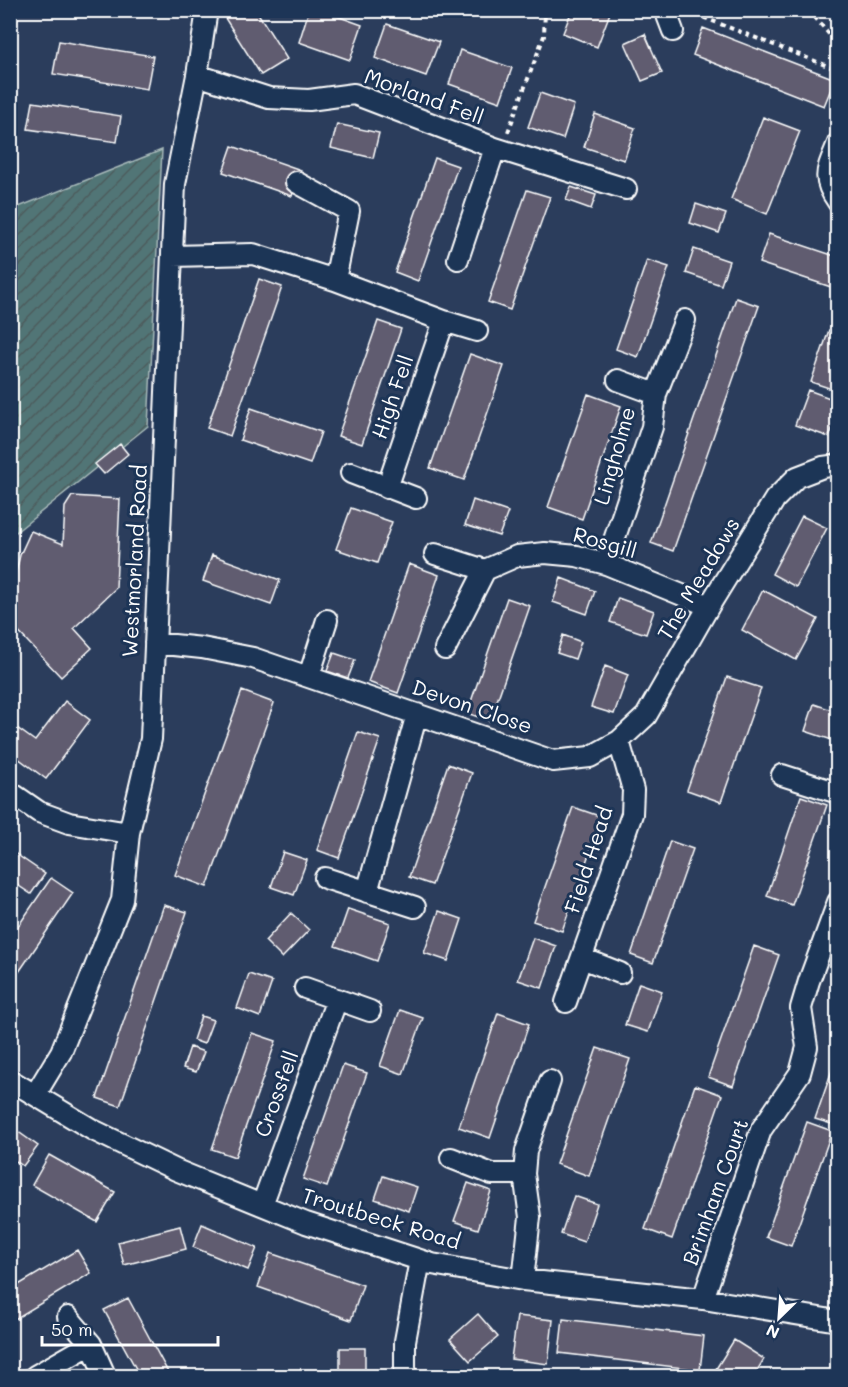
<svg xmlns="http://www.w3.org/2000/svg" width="848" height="1387" viewBox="0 0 848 1387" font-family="Mali,sans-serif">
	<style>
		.garden { fill: url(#garden-furrows); stroke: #a8baba; stroke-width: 1.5 }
		.building { fill: #615c70; stroke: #fff; stroke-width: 1.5 }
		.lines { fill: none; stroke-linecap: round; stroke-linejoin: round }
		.street-casing { stroke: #fff; stroke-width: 24 }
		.path { stroke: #fff; stroke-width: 4; stroke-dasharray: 4.5 4.5; stroke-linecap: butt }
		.street { stroke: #1d3557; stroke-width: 20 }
		.labels { text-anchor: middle; stroke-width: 6; stroke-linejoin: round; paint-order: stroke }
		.street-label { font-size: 21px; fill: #fff; stroke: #1d3557 }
	</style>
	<defs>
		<pattern id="garden-furrows" width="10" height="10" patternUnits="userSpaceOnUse" patternTransform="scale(1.5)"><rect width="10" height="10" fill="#517576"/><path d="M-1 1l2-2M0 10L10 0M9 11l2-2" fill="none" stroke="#4e5c5d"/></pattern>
	</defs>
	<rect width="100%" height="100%" fill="#2b3d5c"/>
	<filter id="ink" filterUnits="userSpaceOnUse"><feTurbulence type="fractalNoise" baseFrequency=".0167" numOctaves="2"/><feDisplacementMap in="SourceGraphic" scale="12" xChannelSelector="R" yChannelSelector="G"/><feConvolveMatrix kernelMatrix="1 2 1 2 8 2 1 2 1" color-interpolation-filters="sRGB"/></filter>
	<g filter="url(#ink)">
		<path class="garden" d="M162,150l-14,276 -137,110v-326z"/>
		<path class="building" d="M230,10h26l31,49 -26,16 -38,-60z
			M309,10h11l42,15 -12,35 -51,-18z
			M572,10h31l7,3 -13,34 -34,-14z
			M387,24l52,18 -13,34 -51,-18z
			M703,28l132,51 -11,27 -131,-51z
			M645,34l17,39 -20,8 -17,-38z
			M59,41l94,15 -6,33 -94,-15z
			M460,50l52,18 -12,34 -51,-18z
			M540,93l34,12 -11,34 -35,-12z
			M33,102l88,14 -4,26 -89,-13z
			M595,114l40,14 -11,32 -40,-13z
			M763,117l37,14 -33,83 -36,-15z
			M337,124l42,9 -6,25 -42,-10z
			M232,146l69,24 -9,26 -69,-24z
			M435,158l23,8 -40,115 -23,-9z
			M571,187l25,8 -5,14 -25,-9z
			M527,190l23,7 -40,113 -22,-8z
			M696,204l30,10 -7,19 -29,-10z
			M769,234l69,23v11l-7,19 -72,-24z
			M694,249l35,12 -8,24 -35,-12z
			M647,260l22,7 -31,90 -22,-8z
			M259,279l23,8 -52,149 -23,-8z
			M736,298l23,8 -86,245 -22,-8z
			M378,321l23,8 -39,115 -24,-8z
			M829,330l9,3v58l-27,-9z
			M470,354l34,12 -40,114 -34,-12z
			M808,390l30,11v13l-9,23 -34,-12z
			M588,394l33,12 -39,113 -34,-12z
			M251,408l70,24 -11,32 -70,-24z
			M120,444l8,10 -24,20 -9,-10z
			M72,496l48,3 -4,89 -42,40 18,20 -31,29 -51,-54v-40l4,-3 6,-25 11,-24 32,13 2,-37z
			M473,500l35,12 -9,24 -34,-11z
			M351,508l41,14 -15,41 -41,-14z
			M802,516l25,12 -31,59 -24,-13z
			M212,555l68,25 -9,25 -68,-24z
			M409,564l30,11 -41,118 -30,-11z
			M561,578l34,13 -8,23 -34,-12z
			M763,590l55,29 -22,41 -54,-30z
			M507,598l23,8 -40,115 -23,-8z
			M618,598l36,13 -8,23 -36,-12z
			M563,635l18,7 -6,17 -18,-6z
			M334,653l21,7 -7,18 -21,-7z
			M605,666l23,9 -14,39 -23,-7z
			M727,677l34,11 -40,114 -34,-12z
			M242,691l32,12 -67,184 -32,-12z
			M65,701l25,19 -44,59 -36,-27v-29l25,18z
			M814,704l24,8v30l-33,-11z
			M358,732l22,7 -41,119 -22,-8z
			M448,764l24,9 -40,112 -23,-8z
			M801,796l26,9 -35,100 -25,-9z
			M573,807l29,10 -40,114 -29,-10z
			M670,841l23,8 -40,114 -22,-8z
			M10,850l35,24 -14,20 -21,-14z
			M283,852l24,8 -13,35 -23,-8z
			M51,878l22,15 -63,92v-47z
			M164,905l23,7 -67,194 -23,-8z
			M348,909l42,14 -13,38 -42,-15z
			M439,911l23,8 -14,42 -24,-8z
			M291,913l18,17 -27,28 -17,-17z
			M533,938l23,8 -14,42 -24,-8z
			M754,946l25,9 -46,131 -25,-9z
			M249,974l23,8 -12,35 -23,-9z
			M639,983l23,8 -14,41 -23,-7z
			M400,1010l23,8 -20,56 -23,-8z
			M498,1013l31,11 -39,114 -31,-11z
			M201,1016l12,4 -9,24 -11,-4z
			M252,1033l24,8 -41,116 -23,-8z
			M190,1047l14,5 -8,20 -13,-4z
			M597,1048l33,11 -41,117 -33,-12z
			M838,1053v73l-23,-7z
			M343,1065l24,8 -40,114 -24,-8z
			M695,1085l27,10 -50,144 -27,-10z
			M807,1122l25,9 -41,115 -25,-9z
			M10,1126l28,20 -15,20 -13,-9z
			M49,1155l66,37 -18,30 -65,-37z
			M383,1176l34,11 -8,24 -34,-12z
			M468,1183l23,8 -13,38 -24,-8z
			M574,1196l23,8 -13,38 -23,-8z
			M202,1224l55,24 -9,22 -55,-23z
			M180,1226l6,23 -62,16 -6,-23z
			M77,1250l14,23 -81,49v-32z
			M270,1253l93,32 -12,35 -93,-33z
			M128,1298l42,78h-30l-36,-66z
			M478,1314l20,23 -28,24 -20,-22z
			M517,1316l36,4 -5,44 -37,-5z
			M563,1319l141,17 -4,34 -141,-17z
			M734,1340l30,19 -10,17h-33l-7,-4z
			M340,1348h25v28h-25z
			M441,1370l42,1v5h-42z"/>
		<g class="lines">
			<defs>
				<path id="street" d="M665,10l8,21
					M197,75l72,23 40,2 45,-6 141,54 131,41
					M838,143c-10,26 -18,34 0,59
					M296,182l53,29 -14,69
					M173,256l80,-2 82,26 109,41 33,10
					M458,259l37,-111
					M618,380l38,14
					M351,473l65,25
					M387,488l57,-167
					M435,554l50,16
					M606,564l46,-137 4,-33 29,-74
					M155,643l47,5 51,10 300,103 37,-4 29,-16 27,-25 63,-110 66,-107 22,-22 26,-10 15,-2
					M445,649l40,-79 32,-14 28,-3 32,3 29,8 103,42
					M309,676l18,-56
					M782,775l56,18
					M10,792l29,20 30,11 60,10
					M325,878l90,29
					M367,892l50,-178
					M582,958l38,15
					M305,988l65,23
					M566,1002l66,-188 1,-24 -14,-49
					M10,1080l83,50 83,40 130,53 126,41 91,16 180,19 135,22
					M35,1095l26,-43 61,-152 7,-67 22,-94 24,-555 22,-109 10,-65
					M451,1158l41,16h32
					M262,1205l75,-206
					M523,1280l7,-63 -6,-43 2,-23 24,-70
					M703,1299l58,-169 39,-57 7,-26 -6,-39 8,-27 29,-79
					M68,1317l23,27 13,29
					M35,1376l56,-32
					M405,1376v-35l15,-81"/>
			</defs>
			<use href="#street" class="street-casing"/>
			<path class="path" d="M809,10l29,35
				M687,11l151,59
				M508,132l36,-96 1,-26"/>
			<use href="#street" class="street"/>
		</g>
	</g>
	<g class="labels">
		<g class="street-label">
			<text transform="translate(424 97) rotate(20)" y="7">Morland Fell</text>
			<text transform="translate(393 397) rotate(-71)" y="7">High Fell</text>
			<text transform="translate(615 456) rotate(-74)" y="7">Lingholme</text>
			<text transform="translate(605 543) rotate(16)" y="7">Rosgill</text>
			<text transform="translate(135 561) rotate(-87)" y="7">Westmorland Road</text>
			<text transform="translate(699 579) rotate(-59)" y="7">The Meadows</text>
			<text transform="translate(472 707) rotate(19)" y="7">Devon Close</text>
			<text transform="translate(589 860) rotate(-72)" y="7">Field Head</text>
			<text transform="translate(277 1094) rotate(-70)" y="7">Crossfell</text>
			<text transform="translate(716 1192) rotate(-70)" y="7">Brimham Court</text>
			<text transform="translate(381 1219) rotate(17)" y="7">Troutbeck Road</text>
		</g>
	</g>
	<rect width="848" height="1387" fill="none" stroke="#1d3557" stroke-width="36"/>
	<rect x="18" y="18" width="812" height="1351" fill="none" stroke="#fff" stroke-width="2" filter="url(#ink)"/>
	<g transform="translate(779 1318) rotate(205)" stroke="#1d3557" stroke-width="4.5" paint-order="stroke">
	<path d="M0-4.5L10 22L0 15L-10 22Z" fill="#ffffff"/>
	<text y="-9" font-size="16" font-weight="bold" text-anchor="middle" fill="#ffffff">N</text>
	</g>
	<path d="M42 1336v9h176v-9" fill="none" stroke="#ffffff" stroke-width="3"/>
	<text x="51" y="1336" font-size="18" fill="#ffffff" stroke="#1d3557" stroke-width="4.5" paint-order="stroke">50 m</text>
</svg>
